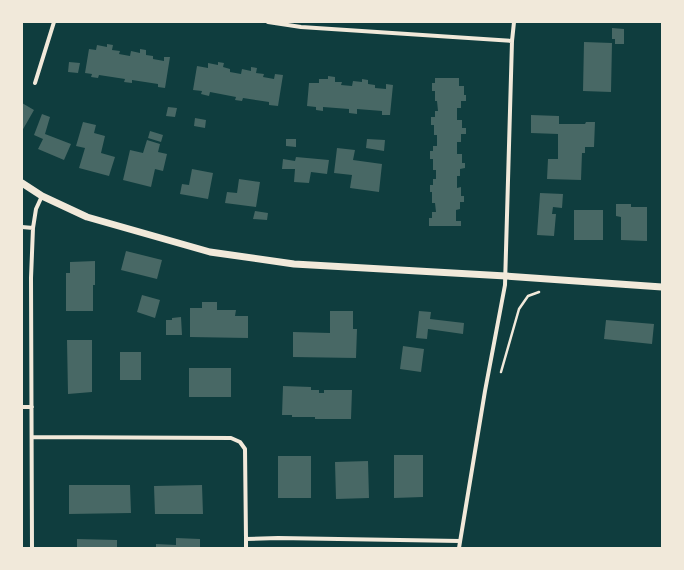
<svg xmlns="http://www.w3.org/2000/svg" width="684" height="570" viewBox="0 0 684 570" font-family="'Sofia Sans Condensed',sans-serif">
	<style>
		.building { fill: #486865 }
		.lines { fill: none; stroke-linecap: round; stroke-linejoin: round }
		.path { stroke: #f1e9da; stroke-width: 2.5 }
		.minor { stroke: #f1e9da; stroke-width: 4 }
		.tertiary { stroke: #f1e9da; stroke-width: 7 }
	</style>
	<rect width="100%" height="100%" fill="#0f3d3e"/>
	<path class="building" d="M612,28l12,1v15h-9v-5h-3z
		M584,42l28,1 -1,49 -28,-1z
		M107,44l6,1 -1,5 8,1 -1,3 11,2 1,-5 9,2v-4l6,1v5l7,1v3l11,2v-4h6l-5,31 -7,-1v-3l-26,-4v3l-8,-1 1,-3 -26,-4 -1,3 -7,-1 1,-3 -7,-1 4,-24 7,1 1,-5 10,2z
		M69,62l11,1 -2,10 -10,-1z
		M218,62l6,1 -1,4 7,2v3l11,2 1,-5 9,2v-4l6,1 -1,5 8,1 -1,3 11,2 1,-5 8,1 -5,31 -9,-1v-3l-26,-4 -1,3 -7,-1 1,-3 -26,-5 -1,4 -8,-2 1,-3 -9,-1 4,-24 11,2v-5l10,2z
		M328,76l7,1v5h7l-1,3 11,1 1,-5 9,1v-3l6,1v4l7,1v3l11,1v-5l7,1 -3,30h-8v-4l-25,-2v5l-8,-1v-4l-26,-2v4l-7,-1v-3l-9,-1 2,-23h10v-4h9z
		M435,78h24v8h5v9h2v6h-5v7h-4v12h5v8h4v6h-5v8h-4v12h5v9h3v5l-5,1v7h-3v12l4,-1v9h3v6h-4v7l-4,1v11h5v5h-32v-8h3v-6h4l-1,-9h-3v-11h-2v-7h3v-6h3v-9h-3v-11h-3v-8h3v-5h4v-11h-3v-10h-3v-8h4v-6h3l-1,-10h-2v-10h-3v-8h3z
		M22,103l12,7 -12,21z
		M168,107l9,1 -2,9 -9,-1z
		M42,114l8,3 -5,17 26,10 -7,16 -26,-11 5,-10 -9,-4z
		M531,115l28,1v8h26l1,-2h9l-1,25h-9v6h-3l-1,27 -34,-1 1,-20h10v-25l-27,-1z
		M195,118l11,2 -1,8 -11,-2z
		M83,122l13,3 -2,8 11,3 -4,17 14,4 -6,19 -30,-8 6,-20 -9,-2z
		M150,131l13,4 -2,7 -13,-4z
		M286,139h10v8l-10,-1z
		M367,139l18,1 -1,11 -18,-3z
		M147,140l13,4 -2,8 9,2 -4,17 -8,-2 -4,18 -28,-7 7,-30 13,3z
		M337,148l18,2 -2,10 29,4 -3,28 -29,-4 2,-13 -18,-2z
		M296,157l33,3 -2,14 -16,-2 -2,11 -15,-1 1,-13h-13l1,-10 12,2z
		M192,169l21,4 -5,26 -28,-5 2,-10 7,1z
		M239,179l21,3 -4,25 -31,-4 2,-11 10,1z
		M540,193l23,1 -1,14 -9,-1 -1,7h4l-2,22 -17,-1z
		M616,204h15v3h16v34l-26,-1v-23l-5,-1z
		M574,210h29v30h-29z
		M255,211l13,2 -1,7 -14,-1z
		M126,251l36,9 -5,19 -36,-9z
		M95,261v24h-2v26h-27v-38h4v-11z
		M142,295l18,5 -5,18 -18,-6z
		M202,302h15v8h19l-1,6h13v22l-58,-1v-29h12z
		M330,311h23v18h4l-1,29 -63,-1v-25l37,1z
		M419,311l12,1 -1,7 34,4 -1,11 -35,-5 -1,10 -11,-1z
		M181,317l1,18h-16v-15h6v-2z
		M606,320l48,4 -2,20 -48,-5z
		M67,340h25v52l-24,2z
		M403,346l21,3 -3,23 -21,-3z
		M120,352h21v28h-21z
		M189,368h42v29h-42z
		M283,386l28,1v3h8v3h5v-3h28l-1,29h-36v-2h-23v-2h-10z
		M394,455h29v42l-29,1z
		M278,456h33v42h-33z
		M368,461l1,37 -33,1 -1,-37z
		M69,485h61l1,28 -62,1z
		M202,485l1,29h-48l-1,-28z
		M176,538l24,1v9h-44v-4l20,1z
		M77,539l40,1v8h-40z"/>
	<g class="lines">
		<path class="path" d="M501,372l18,-63 9,-13 11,-4"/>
		<path class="minor" d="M268,22l33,5 211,14
			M35,83l19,-61
			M22,227l11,1
			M22,407h10
			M32,437l199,1 9,4 5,7 1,90 32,-1 182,3
			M32,548l-1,-270 2,-50 3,-19 6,-13
			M246,548v-9
			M459,548l26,-157 20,-106 7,-244 2,-19"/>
		<path class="tertiary" d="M22,183l20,13 45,21 123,35 84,12 212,12 156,11"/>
	</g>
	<rect width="684" height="570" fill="none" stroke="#f1e9da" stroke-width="46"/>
</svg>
